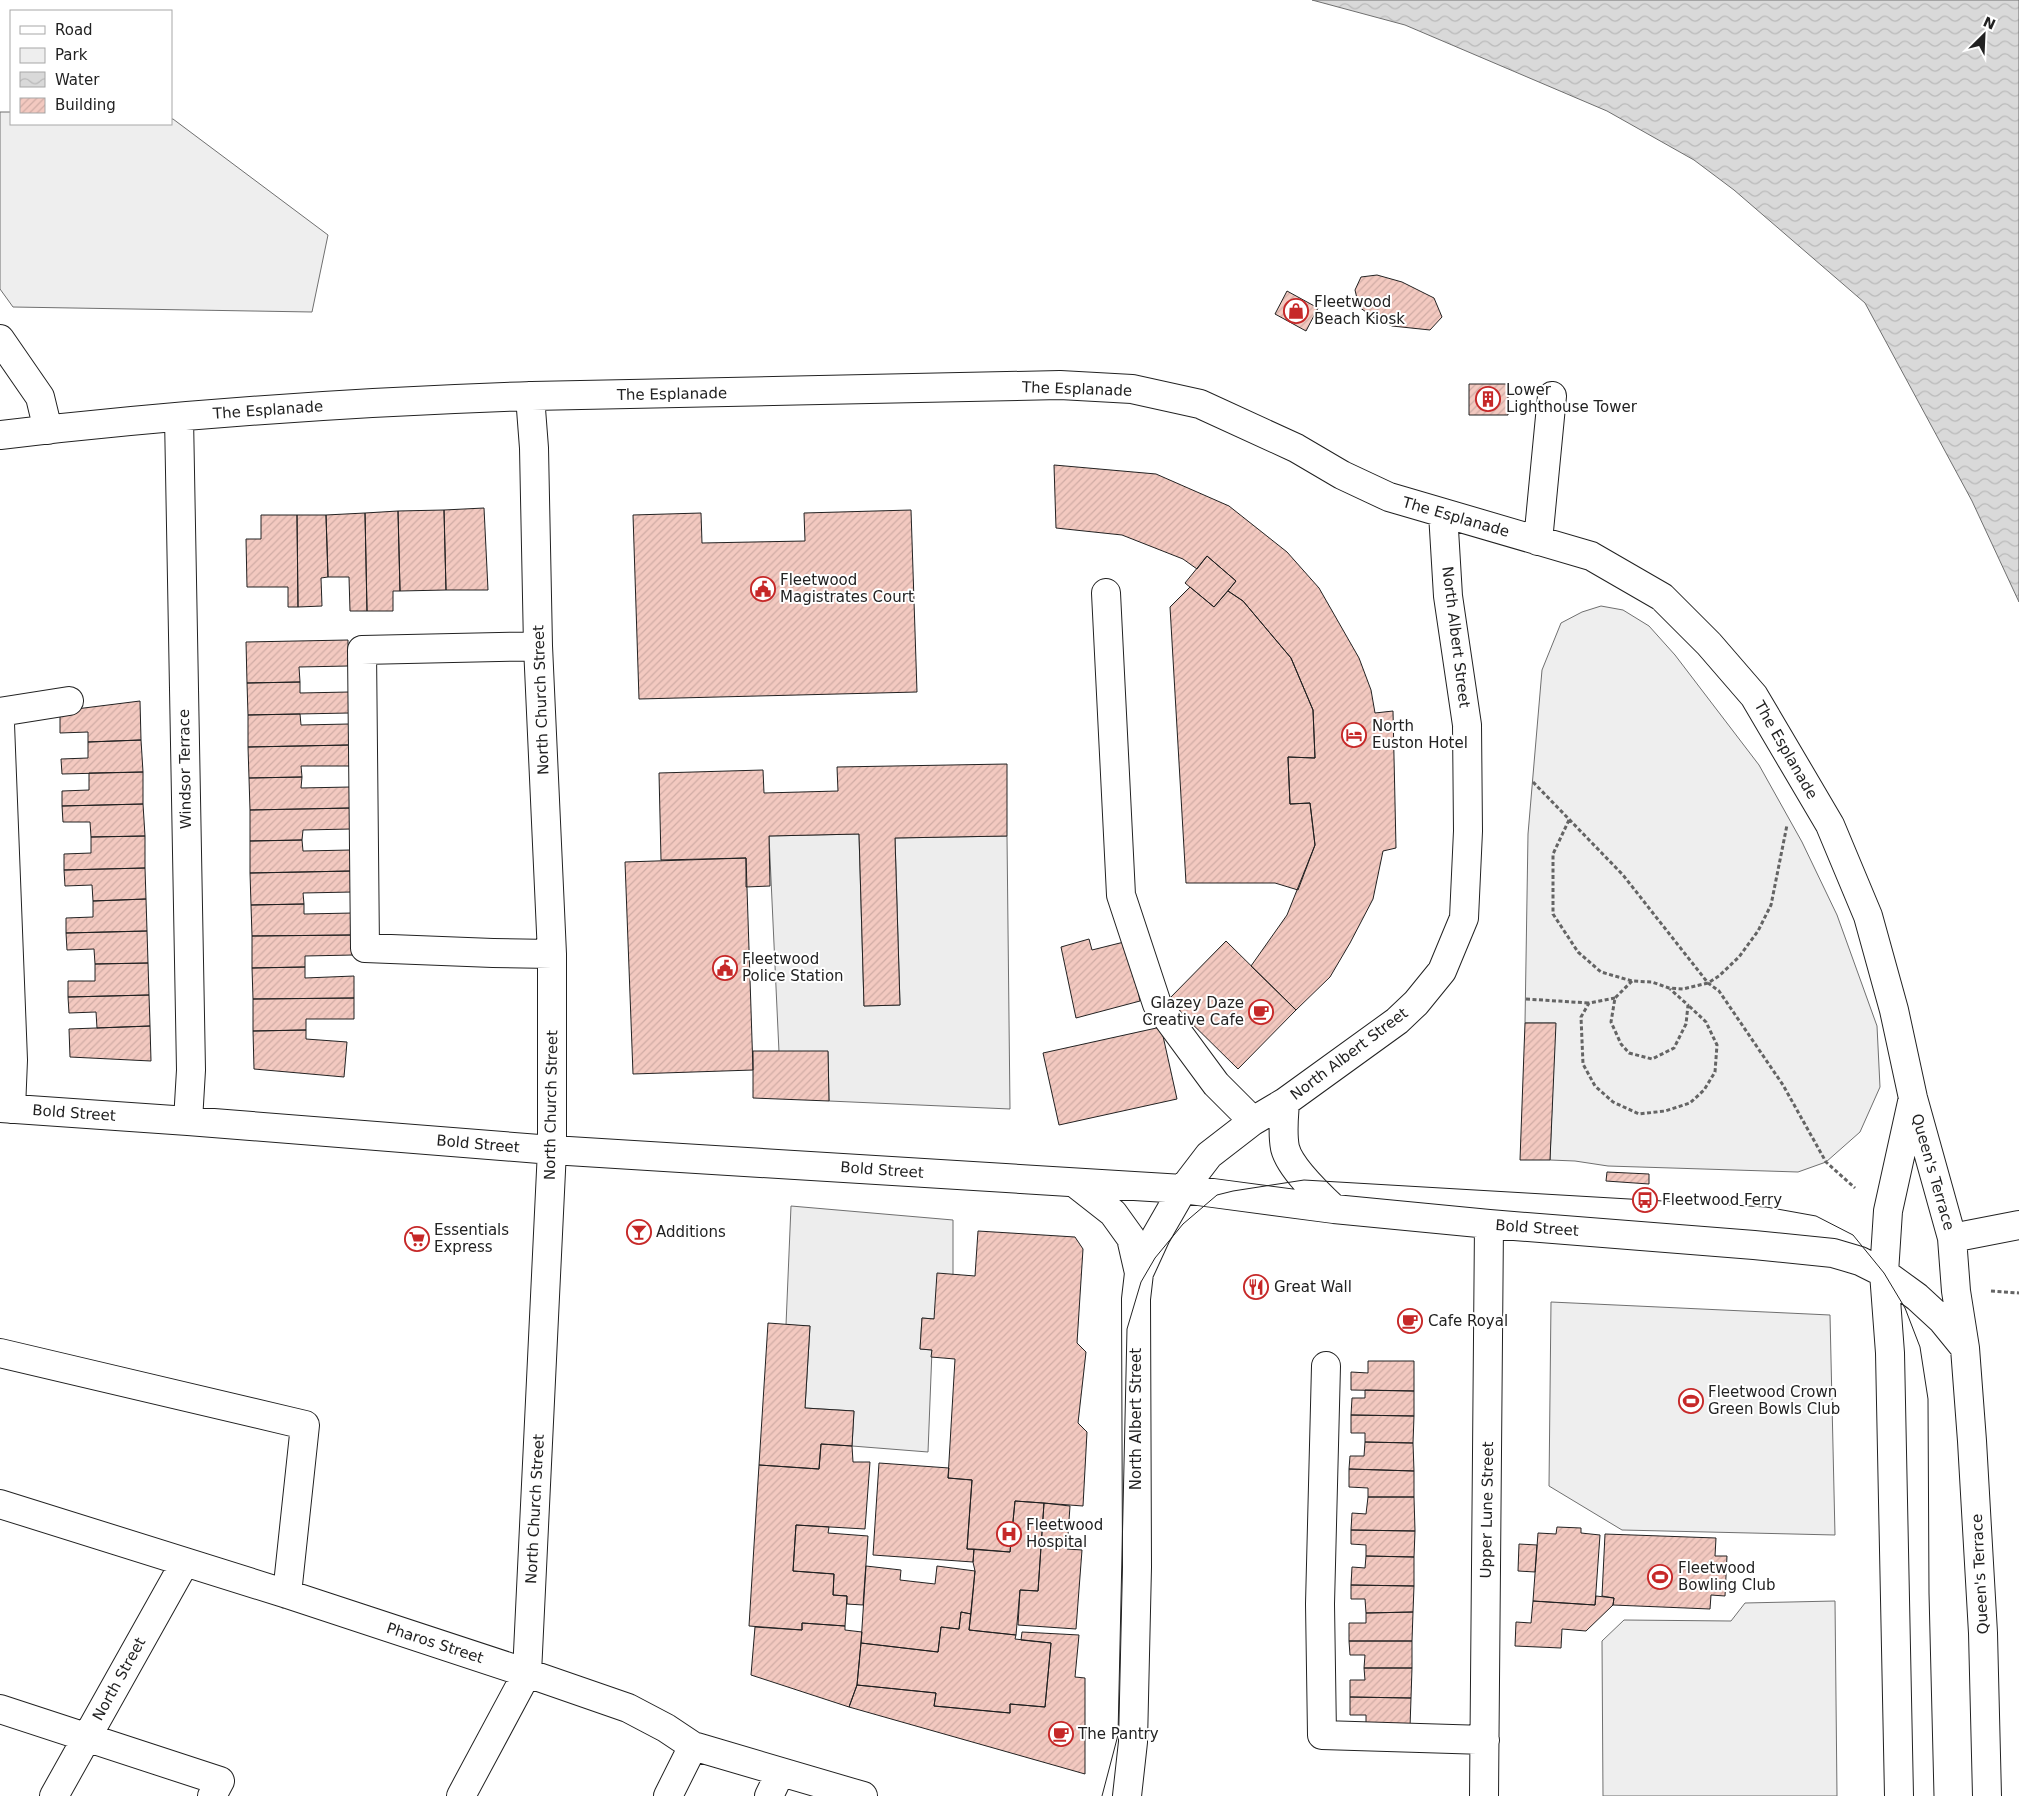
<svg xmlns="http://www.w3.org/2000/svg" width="2019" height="1796" viewBox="0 0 2019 1796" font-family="'DejaVu Sans',sans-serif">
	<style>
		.green { fill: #eee; stroke: #6f6f6f }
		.parking { fill: #ededed; stroke: #6f6f6f }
		.water { fill: url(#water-waves); stroke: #6f6f6f }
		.building { fill: url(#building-hatch); stroke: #222 }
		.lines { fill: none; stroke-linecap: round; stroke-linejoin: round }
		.minor-casing { stroke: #222; stroke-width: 30 }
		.path { stroke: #646464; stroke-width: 3; stroke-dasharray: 4 2.5; stroke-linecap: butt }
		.minor { stroke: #fff; stroke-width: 28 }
		.tram { stroke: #222; stroke-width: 1 }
		.labels { text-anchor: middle; stroke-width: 4; stroke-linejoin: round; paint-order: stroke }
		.poi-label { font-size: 15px; fill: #222; stroke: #fff; text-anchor: start }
		.street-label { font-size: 15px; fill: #222; stroke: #fff }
	</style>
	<defs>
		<pattern id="water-waves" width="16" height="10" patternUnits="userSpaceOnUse" patternTransform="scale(1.25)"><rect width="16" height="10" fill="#d9d9d9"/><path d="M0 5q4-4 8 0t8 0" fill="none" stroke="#bababa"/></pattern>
		<pattern id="building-hatch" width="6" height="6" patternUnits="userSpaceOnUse" patternTransform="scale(1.25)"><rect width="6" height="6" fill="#f3c9c0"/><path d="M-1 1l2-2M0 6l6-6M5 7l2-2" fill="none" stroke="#d0aca5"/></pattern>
	</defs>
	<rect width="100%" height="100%" fill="#fff"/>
	<path class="green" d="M0,112h11v12h160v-5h2l155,116 -16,77 -299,-5 -13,-18z
		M1601,606l22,4 26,16 26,29 84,110 43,77 35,73 40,111 3,61 -20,45 -34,30 -28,10 -190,-6 -33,-5 -25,-1 5,-137h-30l3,-189 14,-164 19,-47 21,-11z
		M1551,1302l279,13 5,220 -213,-5 -73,-44z
		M1835,1601l2,195h-234l-1,-155 22,-21 107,1 14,-18z"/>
	<path class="parking" d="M859,834l5,172 36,-1 -5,-167 112,-2 3,273 -181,-8 -1,-49h-49l-10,-216z
		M791,1206l162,14v54l-19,45 -12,-1 -2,31 12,1 -4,102 -76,-6 2,-35 -49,-3 5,-82 -24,-1z"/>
	<path class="water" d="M1312,0h707v602l-47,-101 -107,-198 -131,-113 -40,-30 -87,-49 -202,-86z"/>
	<path class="building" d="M1377,275l25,7 32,16 8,19 -12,13 -38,-4 -19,-9 -14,-10 -4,-17 6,-13z
		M1287,291l31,17 -12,23 -31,-17z
		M1469,384h39v31h-39z
		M1054,465l102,9 73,32 58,46 32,36 40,70 12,32 4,23 18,-2 3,137 -13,3 -10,48 -23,44 -20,34 -34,33 -45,-44 36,-51 28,-70 -5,-42 -20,1 -2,-47 27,1 -2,-48 -22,-52 -48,-57 -15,-10 8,-10 -29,-25 -10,13 -14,-10 -61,-24 -66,-7z
		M484,508l4,82h-42l-2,-80z
		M444,510l2,80 -46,1 -2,-80z
		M911,510l6,182 -278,7 -6,-184 68,-2 1,30 103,-2 -1,-28z
		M398,511l2,80h-7v20h-26l-2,-98z
		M365,513l2,98h-17l-1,-34h-21l-2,-62z
		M261,515h36l1,92h-10v-20h-41l-1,-48h15z
		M297,515h29l2,62 -7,1 1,28 -24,1z
		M1207,556l29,25 -22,26 -29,-24z
		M1190,587l24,20 14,-16 15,10 48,57 22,52 2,48 -27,-1 2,47 20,-1 5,42 -17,45 -23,-7h-89l-16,-276z
		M348,640v26l-49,1 1,15 -53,1 -1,-41z
		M300,682v11l49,-1v21l-101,2 -1,-32z
		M140,701l1,39 -53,2v-10l-28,1v-22z
		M300,714l1,11 48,-1v21l-101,2v-32z
		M141,740l2,32 -81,2 -1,-15 27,-1v-16z
		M349,745l1,21h-49l1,11 -53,1 -1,-31z
		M1007,764v72l-112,2 5,167 -36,1 -5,-172 -90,2 1,50 -24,1v-29l-85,2 -2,-87 104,-3 1,23 74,-2 -1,-24z
		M143,772v32l-81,2v-15l27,-1v-17z
		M302,777l-1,11 49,-1 1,21 -101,2 -1,-32z
		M143,804l2,32 -54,1 -1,-15h-27l-1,-16z
		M351,808v21l-48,1 -1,10 -52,1v-31z
		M145,836v32l-81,2v-16l27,-1v-16z
		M302,840l1,11 48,-1 1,21 -102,2v-32z
		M746,858l7,212 -120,4 -8,-212z
		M145,868l1,31 -53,2 -1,-16 -27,1 -1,-16z
		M352,871v21l-49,1 1,11 -53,1 -1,-32z
		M146,899l1,32 -81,2v-15l27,-1v-16z
		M304,904v10l49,-1v22l-101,1 -1,-31z
		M147,931l1,32 -53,1 -1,-15 -27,1 -1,-17z
		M353,935v20l-48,1v11l-53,1v-32z
		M1089,939l3,11 36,-9 12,60 -64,17 -15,-71z
		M1226,941l70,69 -58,59 -70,-69z
		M148,963l1,32 -81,2v-16h27v-17z
		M305,967v11l49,-2v22l-101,1 -1,-31z
		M149,995l1,31 -53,2 -1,-16 -27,1 -1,-16z
		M354,998v21h-48v11l-53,1v-32z
		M1525,1023h31l-6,137h-30z
		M150,1026l1,35 -81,-4 -1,-28z
		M1161,1027l16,72 -118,26 -16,-72z
		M306,1030v9l41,3 -3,35 -90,-8 -1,-38z
		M753,1051h75l1,50 -76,-3z
		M1607,1172l42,2v10l-43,-3z
		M978,1231l97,6 8,12 -6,94 9,9 -8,71 9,9 -4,74 -68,-5 -5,51 -43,-3 5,-69 -24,-2 7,-119 -24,-2 1,-7 -12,-1 2,-31 12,1 3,-46 38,3z
		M768,1323l42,3 -5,82 49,3 -2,35 -31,-2 -2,25 -60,-4z
		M1368,1361h46v30l-63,-1v-18l17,1z
		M1365,1390l49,1v25l-63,-1 1,-17h13z
		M1351,1415l63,1 -1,27 -48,-1v-9h-14z
		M1365,1442l48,1 1,28 -65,-2 1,-13h14z
		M821,1444l31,2 1,16h17l-5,67 -69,-4 -3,46 41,3 -1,21 14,1 -2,30 -43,-3v7l-53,-4 10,-161 60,4z
		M879,1463l70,5 -1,10 24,2 -5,69h7l-1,13 -100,-7z
		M1349,1469l65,2v26h-46v-9l-19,-1z
		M1368,1497h46l1,34 -64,-1 1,-17 14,1z
		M1015,1501l29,2 -6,88 -18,-1 -4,45 -47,-5 6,-59 -2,-9 1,-13 36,3z
		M1044,1503l26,3 -3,43 15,1 -6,79 -58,-4 2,-35 18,1z
		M796,1525l33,2 -1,6 40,3 -5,69 -16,-1v-8l-14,-1 1,-21 -41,-3z
		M1557,1527l24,1v5l19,2 -5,70 -62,-4 5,-68 18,1z
		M1351,1530l64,1 -1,26 -48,-1v-11l-15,-1z
		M1605,1534l111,4 -1,18h12l-2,40 -14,-1 -1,14 -97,-4 1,-7 -12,-2z
		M1519,1544l18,1 -2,27 -17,-1z
		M1366,1556l48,1v29l-63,-1 1,-18 13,1z
		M866,1566l35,4 -1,10 35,4 2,-18 38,5 -4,43 -10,-2 -2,17 -18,-2 -3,25 -77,-9z
		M1351,1585l63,1 -1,26 -47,1 -1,-14h-14z
		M1596,1596l18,2 -1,7 -27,26 -24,-2 -1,19 -46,-2 1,-24 15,1 2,-22 62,4z
		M961,1612l10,2 -2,16 47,5 -1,4 36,4 -6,64 -35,-3v9l-76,-7 2,-13 -79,-8 4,-42 77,9 3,-25 18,2z
		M1413,1612l-1,29h-63v-18h17v-10z
		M802,1623l43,3v4l17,2 -5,53 -8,22 -98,-32 4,-48 47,3z
		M1022,1632l57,3 -4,42 10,1v96l-236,-67 8,-22 79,8 -2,13 76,7v-9l35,3 6,-64 -30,-3z
		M1349,1641h63v27h-48l1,-13h-15z
		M1364,1668h48l-1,30 -61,-1v-17h15z
		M1350,1697l61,1 -1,29 -44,-1v-11h-16z"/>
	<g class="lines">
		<defs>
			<path id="minor" d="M0,339l40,58 8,33
				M179,417l12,653 -3,51
				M0,435c176,-21 354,-33 532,-39 176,-5 352,-6 528,-11l72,4 68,15 96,44 46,27 47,22 202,59 71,41 47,47 45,52 76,129 38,91 26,94 19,88 39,140 4,53 9,57 7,93 11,192 4,163
				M1538,541l14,-145
				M1106,593l15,302 36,109 59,80 37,37
				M538,646l-176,4 3,298 128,5 59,1
				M0,712l69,-11
				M0,724l13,336 -2,49
				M1285,1102c-1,15 -3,31 0,46 5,20 34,47 49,61
				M0,1108l188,13 364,29 631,39 151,20 155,15 265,21 79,8 27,8 24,12 33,24 25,23 22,27
				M1076,1184l37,29 18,25 8,35
				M1952,1238l67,-13
				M0,1353l305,72 -18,169
				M1326,1366l-6,238 2,131 163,5
				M0,1504l287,90 240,79 101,35 38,20 27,18 170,50
				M0,1709l220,72 -8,15
				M54,1796l131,-234
				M461,1796l66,-123 25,-523v-196l-14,-308 -4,-198 -4,-52
				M668,1796l25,-50
				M769,1796l11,-23
				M1127,1796l6,-54 4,-175 -1,-268 3,-26 17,-37 27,-47 26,-34 44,-34 32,-19 112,-81 19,-18 26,-32 22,-53 4,-87 -1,-106 -19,-129 -5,-83
				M1484,1796l5,-572
				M1899,1796l-9,-443 -6,-80 4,-62 24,-109"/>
		</defs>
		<use href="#minor" class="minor-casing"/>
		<path class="path" d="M1533,782l90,93 85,108 11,8 64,94 43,77 29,26
			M1569,820l-16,34v60l25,38 23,20 31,9 20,1 17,6 14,1 25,-6 11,-7 20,-19 19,-26 13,-26 16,-80
			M1632,981l-17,17 -4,24 10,22 8,9 23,6 22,-11 12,-24 2,-19 -18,-16
			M1615,998l-26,5 -8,14 2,47 12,22 18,16 26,12 26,-3 25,-8 14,-13 11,-18 2,-27 -11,-23 -18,-17
			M1526,999l63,4
			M1991,1291l28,2"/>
		<use href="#minor" class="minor"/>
		<path class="tram" d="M1102,1796l16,-61 9,-406 14,-47 14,-24 28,-34 34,-29 16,-4 71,-11 462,27 50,9 37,19 31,38 21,35 15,39 8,52 1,194 5,203"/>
	</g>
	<defs>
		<symbol id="shop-ring" viewBox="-11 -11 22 22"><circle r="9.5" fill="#fff" stroke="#c62828" stroke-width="1.5"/><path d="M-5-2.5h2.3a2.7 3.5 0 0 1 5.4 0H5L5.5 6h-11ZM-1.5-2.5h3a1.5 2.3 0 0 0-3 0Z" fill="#c62828"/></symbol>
		<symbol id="building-ring" viewBox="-11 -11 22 22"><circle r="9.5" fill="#fff" stroke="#c62828" stroke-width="1.5"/><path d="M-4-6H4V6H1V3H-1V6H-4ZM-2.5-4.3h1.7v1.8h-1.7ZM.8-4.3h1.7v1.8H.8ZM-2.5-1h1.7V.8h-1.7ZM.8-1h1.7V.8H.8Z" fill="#c62828"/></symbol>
		<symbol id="civic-ring" viewBox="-11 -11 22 22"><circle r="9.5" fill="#fff" stroke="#c62828" stroke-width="1.5"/><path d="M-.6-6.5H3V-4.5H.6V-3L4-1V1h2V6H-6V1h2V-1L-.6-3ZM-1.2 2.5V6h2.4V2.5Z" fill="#c62828"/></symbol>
		<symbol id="hotel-ring" viewBox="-11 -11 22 22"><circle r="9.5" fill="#fff" stroke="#c62828" stroke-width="1.5"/><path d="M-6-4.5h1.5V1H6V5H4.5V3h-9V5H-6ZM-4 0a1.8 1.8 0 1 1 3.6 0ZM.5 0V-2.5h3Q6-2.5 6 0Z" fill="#c62828"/></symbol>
		<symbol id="cafe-ring" viewBox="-11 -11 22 22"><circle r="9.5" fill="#fff" stroke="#c62828" stroke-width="1.5"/><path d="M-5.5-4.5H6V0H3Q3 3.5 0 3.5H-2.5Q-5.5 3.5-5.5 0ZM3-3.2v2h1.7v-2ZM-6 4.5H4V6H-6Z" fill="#c62828"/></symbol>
		<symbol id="bus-ring" viewBox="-11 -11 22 22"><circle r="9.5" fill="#fff" stroke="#c62828" stroke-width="1.5"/><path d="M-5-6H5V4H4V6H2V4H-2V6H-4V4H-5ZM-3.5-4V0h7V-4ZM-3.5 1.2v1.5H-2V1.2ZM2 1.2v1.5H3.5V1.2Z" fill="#c62828"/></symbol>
		<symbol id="bar-ring" viewBox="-11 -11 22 22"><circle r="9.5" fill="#fff" stroke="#c62828" stroke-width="1.5"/><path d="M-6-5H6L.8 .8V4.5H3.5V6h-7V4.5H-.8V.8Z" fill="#c62828"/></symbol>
		<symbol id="supermarket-ring" viewBox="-11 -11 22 22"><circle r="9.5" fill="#fff" stroke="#c62828" stroke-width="1.5"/><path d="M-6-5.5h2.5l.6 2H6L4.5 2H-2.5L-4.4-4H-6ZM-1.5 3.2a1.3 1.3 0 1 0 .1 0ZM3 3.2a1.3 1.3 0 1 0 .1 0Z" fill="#c62828"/></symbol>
		<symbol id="restaurant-ring" viewBox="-11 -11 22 22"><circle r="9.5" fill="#fff" stroke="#c62828" stroke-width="1.5"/><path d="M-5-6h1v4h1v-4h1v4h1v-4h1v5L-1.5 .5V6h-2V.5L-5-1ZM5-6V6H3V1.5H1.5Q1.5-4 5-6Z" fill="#c62828"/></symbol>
		<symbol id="stadium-ring" viewBox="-11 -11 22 22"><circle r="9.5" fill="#fff" stroke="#c62828" stroke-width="1.5"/><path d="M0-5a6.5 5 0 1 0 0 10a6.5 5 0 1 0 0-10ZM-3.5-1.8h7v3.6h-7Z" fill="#c62828"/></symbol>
		<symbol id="hospital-ring" viewBox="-11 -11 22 22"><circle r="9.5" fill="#fff" stroke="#c62828" stroke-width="1.5"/><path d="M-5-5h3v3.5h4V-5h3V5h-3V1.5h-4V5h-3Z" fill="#c62828"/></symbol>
	</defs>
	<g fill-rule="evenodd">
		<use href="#shop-ring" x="1282" y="297" width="28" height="28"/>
		<use href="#building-ring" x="1474" y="385" width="28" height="28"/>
		<use href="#civic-ring" x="749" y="575" width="28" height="28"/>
		<use href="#hotel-ring" x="1340" y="721" width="28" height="28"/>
		<use href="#civic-ring" x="711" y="954" width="28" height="28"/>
		<use href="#cafe-ring" x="1247" y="998" width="28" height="28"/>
		<use href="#bus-ring" x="1631" y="1186" width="28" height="28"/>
		<use href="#bar-ring" x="625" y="1218" width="28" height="28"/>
		<use href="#supermarket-ring" x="403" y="1225" width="28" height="28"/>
		<use href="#restaurant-ring" x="1242" y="1273" width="28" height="28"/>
		<use href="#cafe-ring" x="1396" y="1307" width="28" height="28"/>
		<use href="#stadium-ring" x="1677" y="1387" width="28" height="28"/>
		<use href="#hospital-ring" x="995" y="1520" width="28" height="28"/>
		<use href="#stadium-ring" x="1646" y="1563" width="28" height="28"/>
		<use href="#cafe-ring" x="1047" y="1720" width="28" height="28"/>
	</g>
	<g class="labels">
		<g class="poi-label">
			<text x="1314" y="307">Fleetwood<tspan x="1314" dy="17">Beach Kiosk</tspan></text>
			<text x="1506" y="395">Lower<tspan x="1506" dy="17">Lighthouse Tower</tspan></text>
			<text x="780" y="585">Fleetwood<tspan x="780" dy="17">Magistrates Court</tspan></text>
			<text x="1372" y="731">North<tspan x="1372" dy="17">Euston Hotel</tspan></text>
			<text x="742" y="964">Fleetwood<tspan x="742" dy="17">Police Station</tspan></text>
			<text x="1244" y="1008" text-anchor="end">Glazey Daze<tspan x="1244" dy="17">Creative Cafe</tspan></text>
			<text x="1662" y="1205">Fleetwood Ferry</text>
			<text x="434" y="1235">Essentials<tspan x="434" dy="17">Express</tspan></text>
			<text x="656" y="1237">Additions</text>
			<text x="1274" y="1292">Great Wall</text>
			<text x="1428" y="1326">Cafe Royal</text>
			<text x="1708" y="1397">Fleetwood Crown<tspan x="1708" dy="17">Green Bowls Club</tspan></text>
			<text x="1026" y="1530">Fleetwood<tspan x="1026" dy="17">Hospital</tspan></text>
			<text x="1678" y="1573">Fleetwood<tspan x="1678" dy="17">Bowling Club</tspan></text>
			<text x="1078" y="1739">The Pantry</text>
		</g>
		<g class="street-label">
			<text transform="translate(1077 389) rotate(2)" y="5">The Esplanade</text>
			<text transform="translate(672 394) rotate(-1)" y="5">The Esplanade</text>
			<text transform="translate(268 410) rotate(-4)" y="5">The Esplanade</text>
			<text transform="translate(1456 517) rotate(16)" y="5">The Esplanade</text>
			<text transform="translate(1456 637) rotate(83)" y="5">North Albert Street</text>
			<text transform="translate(541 700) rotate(-92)" y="5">North Church Street</text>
			<text transform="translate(1786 750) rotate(60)" y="5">The Esplanade</text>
			<text transform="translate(185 769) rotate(-91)" y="5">Windsor Terrace</text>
			<text transform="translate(1349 1054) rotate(-37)" y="5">North Albert Street</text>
			<text transform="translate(551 1105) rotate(-89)" y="5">North Church Street</text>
			<text transform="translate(74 1113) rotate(4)" y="5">Bold Street</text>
			<text transform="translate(478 1144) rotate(5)" y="5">Bold Street</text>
			<text transform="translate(882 1170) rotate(4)" y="5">Bold Street</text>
			<text transform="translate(1933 1172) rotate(74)" y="5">Queen's Terrace</text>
			<text transform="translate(1537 1228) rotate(4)" y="5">Bold Street</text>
			<text transform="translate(1136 1419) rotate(-90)" y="5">North Albert Street</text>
			<text transform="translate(535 1509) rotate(-87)" y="5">North Church Street</text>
			<text transform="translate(1487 1510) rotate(-89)" y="5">Upper Lune Street</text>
			<text transform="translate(1980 1574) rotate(-93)" y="5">Queen's Terrace</text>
			<text transform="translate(435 1643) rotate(18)" y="5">Pharos Street</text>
			<text transform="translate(119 1679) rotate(-61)" y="5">North Street</text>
		</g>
	</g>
	<rect x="10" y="10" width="162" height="115" fill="#ffffff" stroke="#a7a7a7"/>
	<rect x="20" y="26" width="25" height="8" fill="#ffffff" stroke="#a7a7a7"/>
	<text x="55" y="35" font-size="15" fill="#222222">Road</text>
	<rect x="20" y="48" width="25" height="15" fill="#eeeeee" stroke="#a7a7a7"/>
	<text x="55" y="60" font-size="15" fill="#222222">Park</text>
	<rect x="20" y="72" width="25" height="15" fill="url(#water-waves)" stroke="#a7a7a7"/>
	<text x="55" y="85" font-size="15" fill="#222222">Water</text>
	<rect x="20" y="98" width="25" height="15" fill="url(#building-hatch)" stroke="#a7a7a7"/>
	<text x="55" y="110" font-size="15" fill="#222222">Building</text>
	<g transform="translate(1984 35) rotate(24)" stroke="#ffffff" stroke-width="4" paint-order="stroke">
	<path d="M0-4L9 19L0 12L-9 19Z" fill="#222222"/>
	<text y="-8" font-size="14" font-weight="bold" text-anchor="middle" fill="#222222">N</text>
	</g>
</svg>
